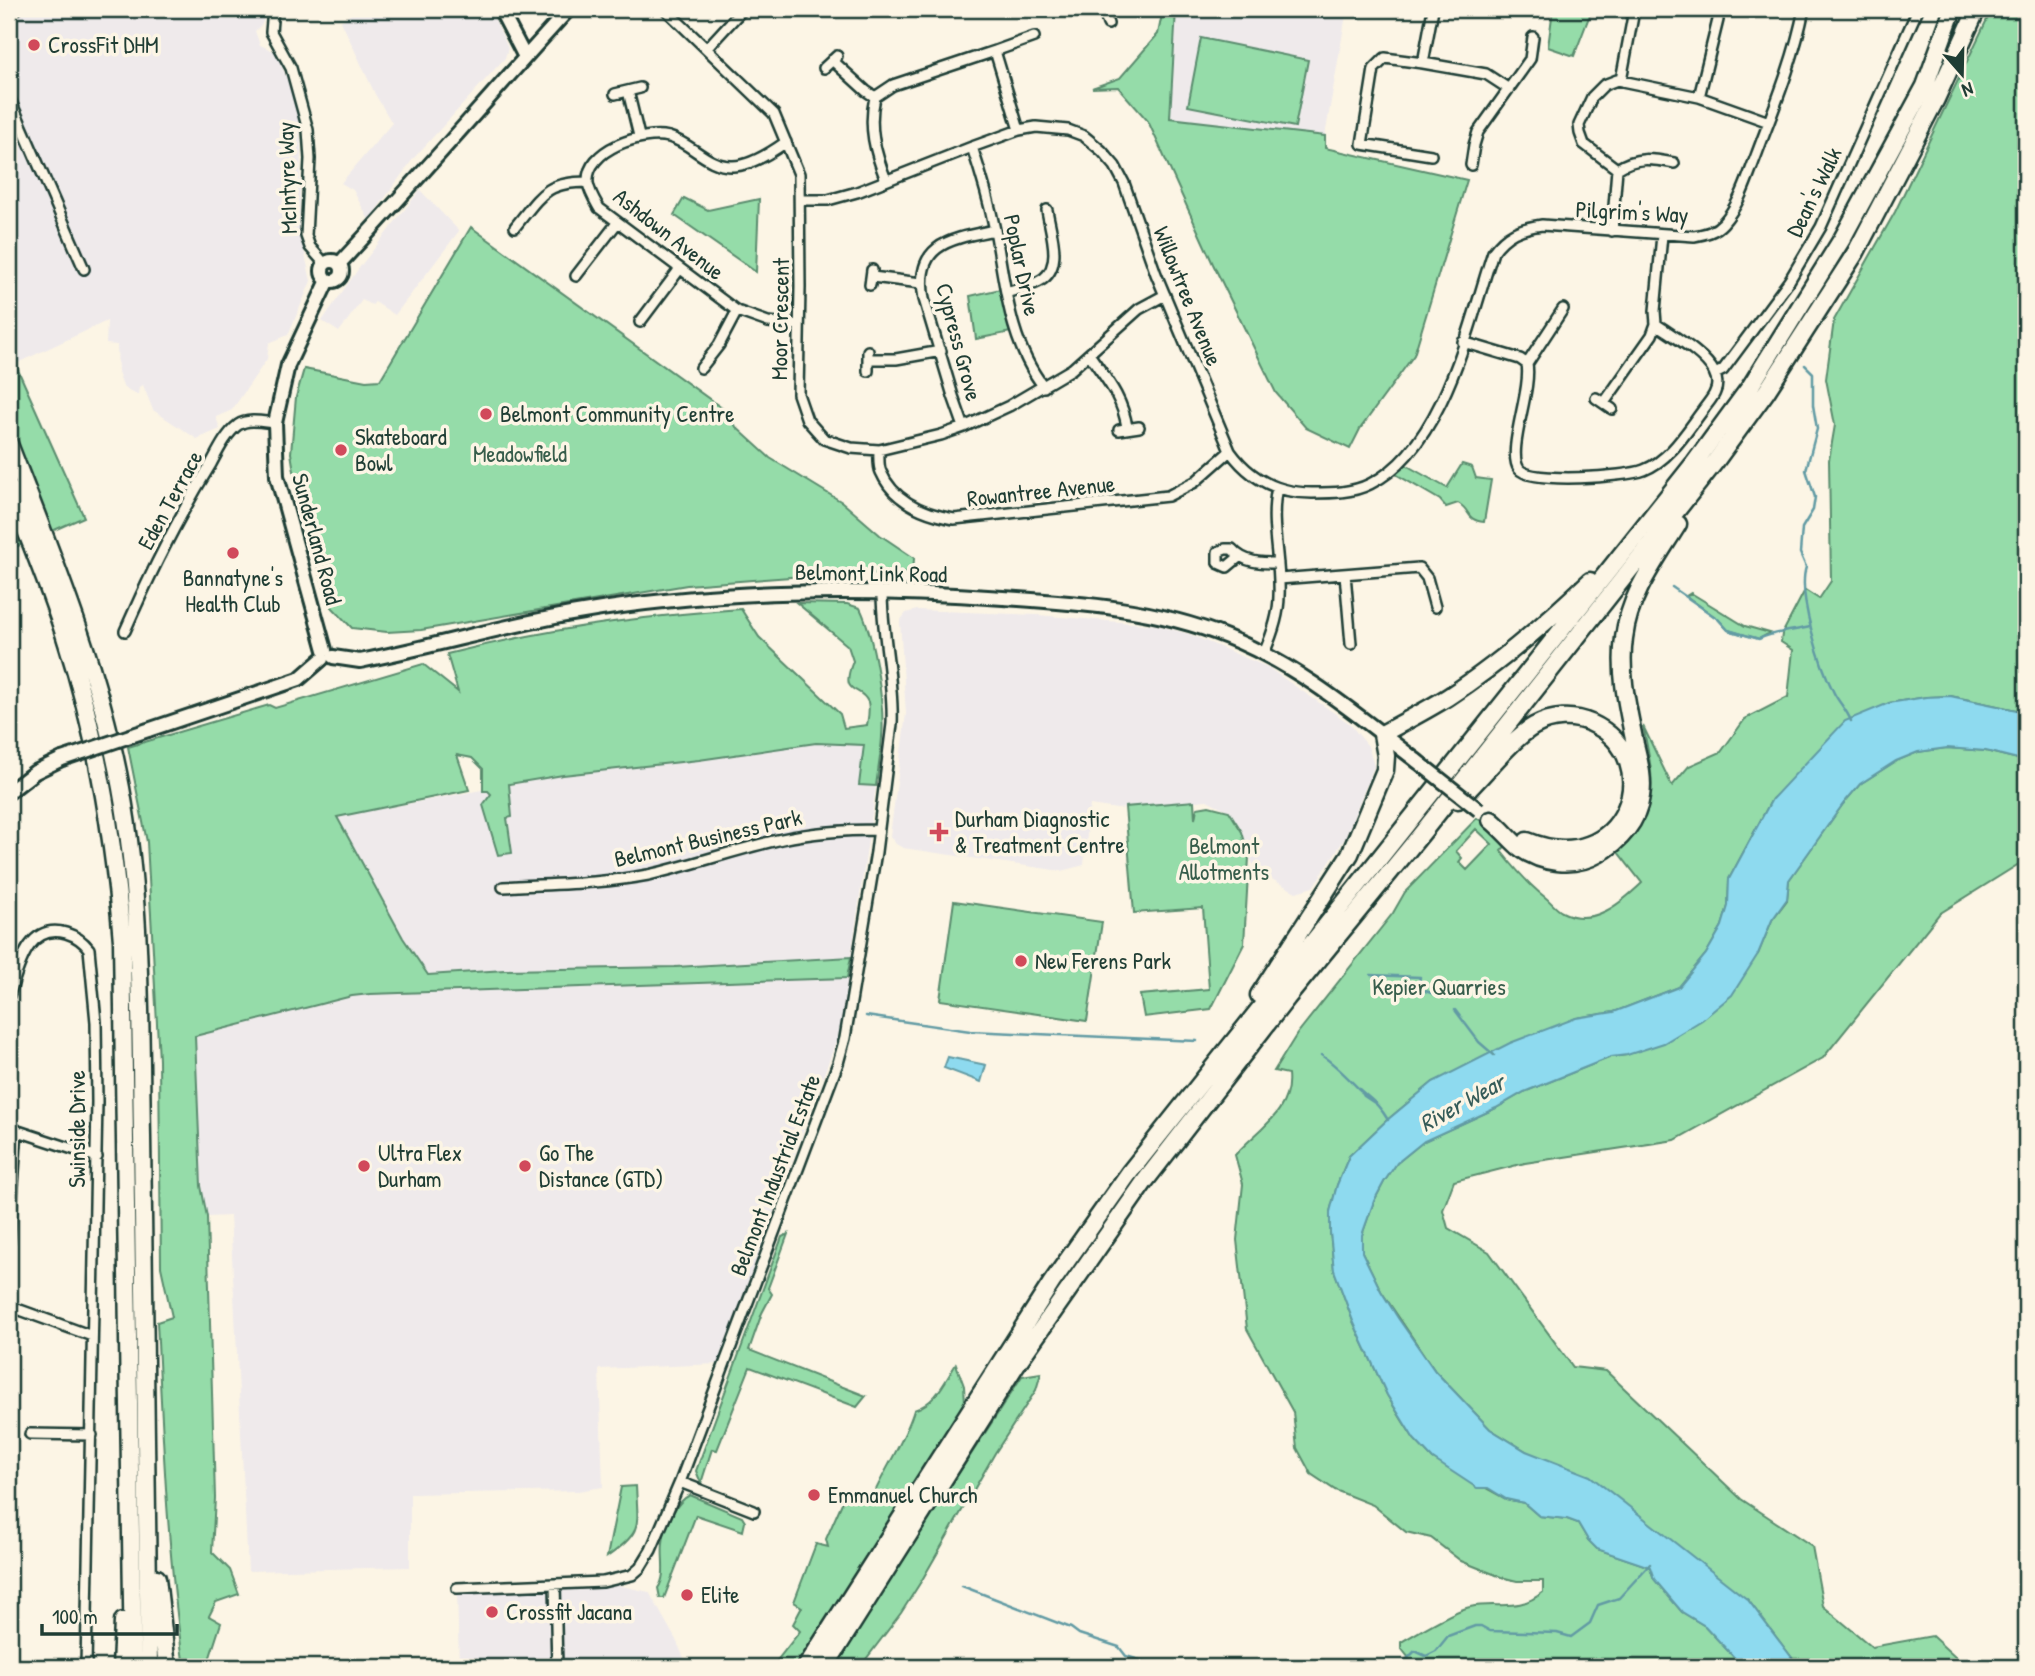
<svg xmlns="http://www.w3.org/2000/svg" width="2035" height="1676" viewBox="0 0 2035 1676" font-family="'Patrick Hand',sans-serif">
	<style>
		.built { fill: #efeaeb }
		.green { fill: #95dca9; stroke: #5a8c6e; stroke-width: 2; fill-rule: evenodd }
		.water { fill: #8edaef; stroke: #629ba4; stroke-width: 2 }
		.lines { fill: none; stroke-linecap: round; stroke-linejoin: round }
		.stream { stroke: #629ba4; stroke-width: 2.5 }
		.street-casing { stroke: #1f3d34; stroke-width: 14 }
		.secondary-casing { stroke: #1f3d34; stroke-width: 18 }
		.highway-casing { stroke: #1f3d34; stroke-width: 21 }
		.street { stroke: #fcf5e5; stroke-width: 9 }
		.secondary { stroke: #fcf5e5; stroke-width: 12 }
		.highway { stroke: #fcf5e5; stroke-width: 16 }
		.secondary-bridge-casing { stroke: #1f3d34; stroke-width: 18; stroke-linecap: butt }
		.secondary-bridge { stroke: #fcf5e5; stroke-width: 12 }
		.poi-dot { fill: #d1495b; stroke: #fcf5e5; stroke-width: 2.5 }
		.labels { text-anchor: middle; stroke-width: 7; stroke-linejoin: round; paint-order: stroke }
		.poi-label { font-size: 23px; fill: #1f3d34; stroke: #fcf5e5; text-anchor: start }
		.street-label { font-size: 23px; fill: #1f3d34; stroke: #fcf5e5 }
		.park-label { font-size: 23px; fill: #375d4b; stroke: #fcf5e5 }
		.water-label { font-size: 24px; font-style: italic; fill: #355c59; stroke: #fcf5e5 }
	</style>
	<rect width="100%" height="100%" fill="#fcf5e5"/>
	<filter id="ink" filterUnits="userSpaceOnUse"><feTurbulence type="fractalNoise" baseFrequency=".0143" numOctaves="2"/><feDisplacementMap in="SourceGraphic" scale="14" xChannelSelector="R" yChannelSelector="G"/><feConvolveMatrix kernelMatrix="1 2 1 2 8 2 1 2 1" color-interpolation-filters="sRGB"/></filter>
	<g filter="url(#ink)">
		<path class="built" d="M9,9h258l-5,15 -7,7 5,14 16,7 14,34 8,33 3,26 -2,83 12,53 -23,54 -19,8 -2,16 -35,51 -16,7 4,12 -23,10 -44,-29 -10,-25 -4,2 -1,8 -14,-7 -6,-16 -1,-27 -11,-1 1,-23 -92,43 -6,-14z
			M358,9h132l18,39 -3,10 -92,101 -44,61 -16,-30 -12,-7 51,-60 -17,-29 -34,-73z
			M1176,9h171l-22,127 -155,-18z
			M420,190l39,41 -64,84 -20,-13 -3,3 -10,-5 -23,32 -17,-11 37,-53z
			M917,610l120,5 119,10 33,9 78,33 82,56 19,23 6,20 -29,72 -32,49 -17,5 -38,-20 -9,-15 -7,-25 -13,-21 -22,-11 -90,9 -27,-4 -6,60 -23,6 -158,-23 -7,-4 -6,-8 16,-122 -6,-93 6,-8z
			M816,743l49,2 -6,39 17,2 -26,177 -11,70 -121,331 -119,5 4,118 -25,4 -168,3v73l-162,4 -18,-355 -23,1 -6,-31 -6,-150 157,-40 18,-2 48,-33 -15,-23 -66,-121 226,-42 136,-15z
			M603,1582l46,10 27,48 12,27h-229l-2,-79z"/>
		<path class="green" d="M1171,9h5l-6,109 155,18v12l142,32 -53,175 -54,74 -10,20 -44,-21 -30,-35 -63,-129 -65,-143 -30,-34 -26,1 28,-10 38,-44 3,-15z
			M1553,9h39l-18,47 -26,-9z
			M1992,9h34v703l-75,-16 -25,1 -37,6 -117,96 -43,80 -1,27 -6,20 -16,28 -27,33 -65,25 -38,6 -143,64 -47,39 -37,35 -12,29 -7,27v20l4,38 19,51 34,74 15,25 12,19 19,20 73,40 18,4 15,13 28,3 11,4 10,17 9,9 53,18 4,12 28,33 23,14 38,41h-318l-16,-4 -1,-6 -7,-9v-6c16,-9 53,-32 69,-35 28,-6 48,6 73,-15v-11h-26l-16,-4 -40,-16 -30,-23 -25,-6 -33,-27 -38,-15 -24,-16 -14,-26 -4,-36 -46,-83 -10,-89 6,-56 -8,-29c23,-26 57,-42 53,-81l-14,-3 23,-37 96,-121 12,-21 72,-74 32,24 -8,9c14,18 27,33 45,47 5,4 10,11 16,14 31,16 59,-9 80,-29l-24,-31c44,-41 36,-72 25,-126l29,60 17,-20 32,-14 24,-33 43,-22 5,-47 -12,-8 1,-8 23,-44 14,9 12,-18 -2,-121 6,-35 -9,-46 8,-59 61,-108zM1476,829l16,15 -25,26 -8,-8 3,-4 -6,-7z
			M1201,38l107,22 -13,67 -107,-21z
			M684,198l24,12 51,-11 -3,73 -82,-57z
			M471,227l259,187 6,13 34,31 72,44 38,33 34,23 -1,14 -109,4 -117,9 -266,45 -34,2 -35,-4 -22,-23 -30,-96 -9,-56 5,-56 8,-28 62,12 14,-1z
			M1005,288l11,43 -40,8 -6,-43z
			M9,350l75,167 -75,33z
			M1404,464l43,24 15,-24 10,3 4,11 15,2 -7,42c-19,-2 -12,-11 -26,-19l-12,4 -6,-7 -46,-27z
			M1691,593l54,33 25,7 -11,6 -31,-9 -10,-11 -32,-23z
			M797,603l50,1 13,4c14,28 25,98 22,129 -1,17 -4,33 -6,49l-17,-1 5,-40 -48,-2 -117,17 -136,15 -54,9 3,33 -5,1 5,35 -14,2 -15,-50 8,-11 -3,-3h-5v-22l-11,-11 -15,-3 12,35 -132,27 66,121 25,37 77,-5 170,-3 176,-10 -4,21 -477,16 -18,2 -157,40 6,150 6,31 8,281 -3,54 18,18 9,24 -23,8 -7,14 12,7 -11,34 -1,10h-25c-17,-114 -21,-230 -27,-345l15,-5 -11,-50 -2,-207 -12,-218 -19,-95 141,-42 6,3 148,-44 35,28 -11,-38c98,-25 193,-38 294,-45l18,28 81,77 4,14 23,-3c1,-7 3,-16 1,-23 -8,-18 -29,-5 -15,-41l-5,-15z
			M1947,748l38,3 41,10v103h-7l-80,50 -116,144 -148,82 -150,23 -71,18 -11,29 5,18 41,24 84,115 33,4 135,128 71,47 11,60 49,41 60,-11 34,31h-167l-51,-67 -222,-149 -36,-22 -55,-58 -54,-80 -19,-39v-17l12,-34 10,-19 13,-19 27,-22 72,-33 28,-16 87,-35 16,-2 131,-101 14,-34 15,-20 2,-20 54,-76 17,-20 36,-23 22,-9z
			M1194,801l1,18 2,-11 12,-2 20,5 13,21 7,25 -5,87 -33,65 -67,8 -4,-22 69,-6 -6,-81 -69,5 -9,-106z
			M954,901l148,21 -15,99 -147,-21z
			M788,1234l-20,54 4,6 -10,19 -13,37 117,46 -9,11 -107,-40 -33,83 -5,-1 -11,34 -5,-12 86,-234z
			M956,1364l8,22 1,17 -115,178 -33,59 -21,27h-24l28,-36 -7,-7 9,-17 -8,-5 22,-58 12,3 -2,-8 19,-43 25,7c13,-32 34,-60 44,-93 22,-7 30,-27 42,-46z
			M1041,1373l-5,17 -41,63 -73,127 -21,33 -41,54h-27l189,-291z
			M636,1486c2,42 7,45 -29,71l14,-70z
			M690,1495l52,22 3,5 -2,9 -47,-16 -32,83h-4l-2,-10c9,-12 3,-30 5,-45 1,-16 12,-41 27,-48z"/>
		<path class="water" d="M1950,696l76,16v49l-40,-10 -39,-3 -29,4 -22,9 -36,23 -17,20 -54,76 -2,19 -15,21 -14,34 -26,41 -30,25 -38,23 -37,12 -16,2 -87,35 -28,16 -72,33 -27,22 -13,19 -10,19 -12,34v17l19,39 17,27 37,53 55,58 36,22 64,25 158,124 51,67h-56l-38,-41 -23,-14 -28,-33 -4,-12 -53,-18 -9,-9 -10,-17 -11,-4 -28,-3 -15,-13 -18,-4 -18,-11h-11l-44,-29 -19,-20 -27,-44 -34,-74 -19,-51 -4,-38v-20l7,-27 12,-29 37,-35 47,-39 77,-39 66,-25 38,-6 65,-25 27,-33 16,-28 6,-20 1,-27 43,-80 73,-78 44,-18 37,-6z
			M948,1057l38,8 -5,17 -37,-14z"/>
		<g class="lines">
			<path class="stream" d="M1805,365l8,8v32l4,24 -11,41 9,27 -2,13 -11,18 -2,25 6,14c-9,28 14,98 28,126 5,10 13,17 17,28
				M1672,587l46,32 10,11 31,9c13,-7 35,-8 51,-12
				M1371,975l49,2 -2,11 26,10
				M1455,1010l24,32 15,13
				M866,1016l104,15 227,10
				M1321,1055c14,9 25,21 37,33 14,13 20,15 30,32
				M1361,1091l3,5 12,8
				M962,1586l109,42 8,6 40,13 7,9 37,11
				M1174,1667l91,-5 13,5
				M1282,1667l6,-2 20,2
				M1399,1667l16,-16 11,5 10,-5 12,-15 27,-10h6l9,5 67,2 14,4 19,-14 8,-18 21,-7 31,-34"/>
			<defs>
				<path id="street" d="M273,9l-2,23 20,36 17,62 2,29 -4,77 4,11 15,17
					M665,9l109,105 25,60 1,113 -2,107 9,26 17,19 27,9 28,2 62,-15 23,-8 45,-21 63,-37 67,-60 26,-14
					M1103,9l5,15
					M1433,9l-10,54 63,11 23,15
					M1165,11v-2
					M9,12l8,-3
					M707,48l36,-39
					M995,51l39,-14
					M832,60l34,31 9,6
					M1423,63l-38,-5 -11,11 -12,75 69,11
					M824,68l13,-12
					M1621,80l12,-64
					M628,91l11,45
					M615,94l25,-6
					M9,97l75,172
					M1699,97l19,-77
					M786,142c-14,10 -35,24 -53,24 -26,1 -41,-23 -64,-29 -26,-6 -84,12 -81,46 1,8 7,18 11,25l138,103 31,11 31,3
					M972,147c9,27 17,54 23,83 10,53 14,113 49,157
					M1471,165l3,-20 4,-13 52,-73 3,-22
					M1617,169c19,-13 35,-10 57,-6
					M886,180c-11,-28 -18,-53 -11,-83l18,-12 102,-34 24,79
					M800,200h28l29,-8 115,-45 47,-17 17,-3 32,3 16,6 18,15 13,15 9,17 32,91 74,177c20,28 48,42 82,42 20,0 40,0 58,-9 74,-36 99,-160 123,-232 13,-18 27,-24 49,-27l152,11c11,-2 21,-4 29,-13 17,-19 24,-44 33,-67 18,-48 38,-96 48,-147
					M515,227c26,-32 30,-45 73,-45
					M1612,231l5,-62 -33,-25 -4,-11 -1,-8 13,-28 12,-12 13,-5 82,17 70,25
					M576,276l41,-53
					M872,277l49,6
					M870,285l2,-15
					M1006,293c12,-4 27,-7 37,-14 20,-15 7,-49 4,-69
					M640,322l39,-52
					M1463,342l57,17 7,5c5,27 -21,87 -8,105 11,15 107,8 125,1 26,-10 43,-39 59,-60 4,-6 10,-12 12,-18 3,-6 2,-14 -1,-20 -9,-18 -41,-36 -58,-48
					M868,351v20
					M1089,354c17,25 33,42 38,73
					M869,359h27l45,-8
					M1527,364l36,-55
					M701,368l18,-23 18,-34
					M1715,374l8,-4 66,-89 32,-54 97,-218
					M1596,398l16,11
					M1604,403l48,-68 4,-11 -1,-13 7,-76
					M964,427l-11,-31 -29,-97c-10,-56 27,-60 71,-69
					M1119,430l20,-3
					M879,450c0,7 -1,16 2,22 13,30 44,42 73,47l214,-23 27,-14 35,-31
					M1239,557l-12,10 -9,-4v-11l7,-3h7c12,14 29,14 46,14
					M1345,574l6,70
					M1279,579l140,-11 8,10 8,29
					M125,631c25,-57 53,-114 86,-167 7,-13 15,-30 27,-39 10,-7 26,-3 37,-2
					M1264,653c8,-18 15,-37 15,-57 2,-36 -10,-73 -2,-108
					M503,887c48,-3 97,-3 145,-12 45,-10 89,-26 134,-36 32,-7 64,-9 96,-9
					M9,996c9,-26 18,-74 57,-63 10,3 17,8 23,16l7,73 1,80 -11,565
					M9,1128l88,29
					M9,1242l8,-112
					M9,1306l83,30
					M30,1434l62,1
					M680,1482l74,29
					M555,1584l2,83
					M457,1588l146,-6 29,-7 8,-7 11,-18 29,-68 158,-419 7,-25 31,-186 16,-128c2,-44 -10,-87 -10,-132"/>
				<path id="secondary" d="M500,9l25,48
					M322 271a10 10 0 1 1 20 0a10 10 0 1 1-20 0Z
					M340,263c78,-83 152,-170 229,-254
					M325,650l-48,-174 -2,-53 13,-58 40,-85
					M333,657l27,4c73,-14 144,-36 217,-48 142,-24 283,-25 426,-15 76,5 153,10 224,39 71,28 130,78 190,124
					M148,730l151,-51 23,-20
					M9,792l26,-20 27,-13"/>
				<path id="highway" d="M9,444c44,113 90,224 112,344 21,115 19,232 21,349 4,176 5,353 7,530
					M9,488c20,51 42,102 58,155 31,97 47,197 55,298l11,726
					M1458,800c22,-20 53,-61 76,-74 18,-10 39,-11 57,-3 79,36 33,158 -64,118
					M1491,820c10,8 18,18 27,26 22,18 56,22 80,8 22,-12 40,-33 43,-58 3,-17 -2,-35 -6,-52 -7,-35 -16,-70 -11,-106 5,-43 32,-78 54,-114
					M1259,995l91,-141 35,-84 1,-14 -4,-22c22,-12 45,-24 66,-37 51,-33 98,-74 142,-116
					M157,1578l10,89
					M121,1667l2,-46
					M806,1667l246,-385 77,-109 566,-711 55,-75 92,-148 83,-153 28,-77
					M825,1667l191,-302 129,-184 142,-183 135,-165 293,-371 51,-70 90,-140 80,-153 41,-90"/>
			</defs>
			<use href="#street" class="street-casing"/>
			<use href="#secondary" class="secondary-casing"/>
			<use href="#highway" class="highway-casing"/>
			<use href="#street" class="street"/>
			<use href="#secondary" class="secondary"/>
			<use href="#highway" class="highway"/>
			<defs>
				<path id="secondary-bridge" d="M62,759l86,-29
					M1417,761l62,49"/>
			</defs>
			<use href="#secondary-bridge" class="secondary-bridge-casing"/>
			<use href="#secondary-bridge" class="secondary-bridge"/>
		</g>
	</g>
	<g class="poi-dot">
		<circle cx="34" cy="45" r="7"/>
		<circle cx="486" cy="414" r="7"/>
		<circle cx="341" cy="450" r="7"/>
		<circle cx="233" cy="553" r="7"/>
		<path d="M935.5 821.5h7v7h7v7h-7v7h-7v-7h-7v-7h7z"/>
		<circle cx="1021" cy="961" r="7"/>
		<circle cx="364" cy="1166" r="7"/>
		<circle cx="525" cy="1166" r="7"/>
		<circle cx="814" cy="1495" r="7"/>
		<circle cx="687" cy="1595" r="7"/>
		<circle cx="492" cy="1612" r="7"/>
	</g>
	<g class="labels">
		<g class="poi-label">
			<text x="48" y="53">CrossFit DHM</text>
			<text x="500" y="422">Belmont Community Centre</text>
			<text x="355" y="445">Skateboard<tspan x="355" dy="26">Bowl</tspan></text>
			<text x="233" y="586" text-anchor="middle">Bannatyne's<tspan x="233" dy="26">Health Club</tspan></text>
			<text x="955" y="827">Durham Diagnostic<tspan x="955" dy="26">&amp; Treatment Centre</tspan></text>
			<text x="1035" y="969">New Ferens Park</text>
			<text x="378" y="1161">Ultra Flex<tspan x="378" dy="26">Durham</tspan></text>
			<text x="539" y="1161">Go The<tspan x="539" dy="26">Distance (GTD)</tspan></text>
			<text x="828" y="1503">Emmanuel Church</text>
			<text x="701" y="1603">Elite</text>
			<text x="506" y="1620">Crossfit Jacana</text>
		</g>
		<g class="street-label">
			<text transform="translate(287 178) rotate(-92)" y="8">McIntyre Way</text>
			<text transform="translate(1814 192) rotate(-64)" y="8">Dean's Walk</text>
			<text transform="translate(1632 212) rotate(3)" y="8">Pilgrim's Way</text>
			<text transform="translate(669 234) rotate(38)" y="8">Ashdown Avenue</text>
			<text transform="translate(1022 265) rotate(78)" y="8">Poplar Drive</text>
			<text transform="translate(1188 296) rotate(68)" y="8">Willowtree Avenue</text>
			<text transform="translate(780 319) rotate(-89)" y="8">Moor Crescent</text>
			<text transform="translate(959 342) rotate(75)" y="8">Cypress Grove</text>
			<text transform="translate(1041 491) rotate(-6)" y="8">Rowantree Avenue</text>
			<text transform="translate(170 500) rotate(-61)" y="8">Eden Terrace</text>
			<text transform="translate(317 539) rotate(75)" y="8">Sunderland Road</text>
			<text transform="translate(871 573) rotate(1)" y="8">Belmont Link Road</text>
			<text transform="translate(708 838) rotate(-13)" y="8">Belmont Business Park</text>
			<text transform="translate(77 1129) rotate(-90)" y="8">Swinside Drive</text>
			<text transform="translate(775 1175) rotate(-69)" y="8">Belmont Industrial Estate</text>
		</g>
		<g class="park-label">
			<text x="520" y="462">Meadowfield</text>
			<text x="1224" y="854">Belmont<tspan x="1224" dy="26">Allotments</tspan></text>
			<text x="1439" y="995">Kepier Quarries</text>
		</g>
		<g class="water-label">
			<text transform="translate(1462 1103) rotate(-29)" y="8">River Wear</text>
		</g>
	</g>
	<rect width="2035" height="1676" fill="none" stroke="#fcf5e5" stroke-width="35"/>
	<rect x="18" y="18" width="2000" height="1641" fill="none" stroke="#1f3d34" stroke-width="2.5" filter="url(#ink)"/>
	<g transform="translate(1962 74) rotate(160)" stroke="#fcf5e5" stroke-width="5" paint-order="stroke">
	<path d="M0-5L12 26L0 18L-12 26Z" fill="#1f3d34"/>
	<text y="-10" font-size="19" font-weight="bold" text-anchor="middle" fill="#1f3d34">N</text>
	</g>
	<path d="M42 1624v10h135v-10" fill="none" stroke="#1f3d34" stroke-width="3.5"/>
	<text x="52" y="1624" font-size="21" fill="#1f3d34" stroke="#fcf5e5" stroke-width="5" paint-order="stroke">100 m</text>
</svg>
